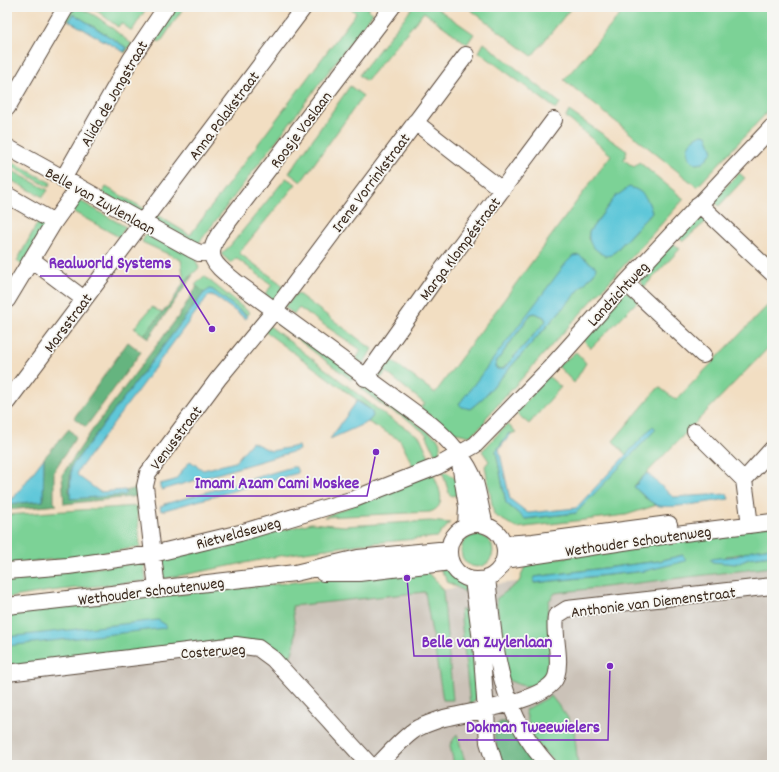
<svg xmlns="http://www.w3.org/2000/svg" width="779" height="772" viewBox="0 0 779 772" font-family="Dekko,sans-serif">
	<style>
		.industrial { fill: #cbc2b8 }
		.green { fill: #7cd296; stroke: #5c7e5a; fill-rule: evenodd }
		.forest { fill: #65b47f; stroke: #506f4e }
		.water { fill: #5ec7d9; stroke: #4c787c; fill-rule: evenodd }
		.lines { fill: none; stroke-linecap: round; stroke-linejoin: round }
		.minor-casing { stroke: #564537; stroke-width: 18 }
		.minor { stroke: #fff; stroke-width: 16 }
		.labels { text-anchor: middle; stroke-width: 3.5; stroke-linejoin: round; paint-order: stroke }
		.street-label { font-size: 16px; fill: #3b2a1e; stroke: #f6f6f2 }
		.leader { fill: none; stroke: #7b2cbf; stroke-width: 1.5 }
		.callout-dot { fill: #7b2cbf; stroke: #f6f6f2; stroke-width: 1.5 }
		.callout-label { font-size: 17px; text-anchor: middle; font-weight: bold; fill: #7b2cbf; stroke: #f6f6f2; stroke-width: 3.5; stroke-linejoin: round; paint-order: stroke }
	</style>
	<rect width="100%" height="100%" fill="#f6f6f2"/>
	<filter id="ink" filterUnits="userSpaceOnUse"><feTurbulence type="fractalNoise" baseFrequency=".025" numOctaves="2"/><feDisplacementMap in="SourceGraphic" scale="8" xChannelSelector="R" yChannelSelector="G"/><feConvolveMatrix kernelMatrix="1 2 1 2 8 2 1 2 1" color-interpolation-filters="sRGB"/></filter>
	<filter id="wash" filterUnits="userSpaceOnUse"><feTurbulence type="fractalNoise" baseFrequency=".012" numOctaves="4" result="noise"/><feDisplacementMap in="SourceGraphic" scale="16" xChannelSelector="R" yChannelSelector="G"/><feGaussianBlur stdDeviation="0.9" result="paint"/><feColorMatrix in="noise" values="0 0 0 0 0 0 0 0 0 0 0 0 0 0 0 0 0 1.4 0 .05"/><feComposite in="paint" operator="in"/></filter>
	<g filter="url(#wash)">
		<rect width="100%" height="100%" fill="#f2dec2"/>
		<path class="industrial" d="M772,556v209h-765v-131z"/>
		<path class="green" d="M69,7c23,0 45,24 63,37l-7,9 -1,-1 3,-4 -53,-34 -5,7 -4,-3z
			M92,7h55l-15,24 -11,-8 -3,4z
			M174,7l8,3 -22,33 -7,-6z
			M349,7h21l-2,3 5,3 -175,231 -44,-24 3,-5 33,20 166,-222z
			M413,7h22l39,27 -7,10 -43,-32 -58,69 -7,-6z
			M467,7h105l-40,49z
			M627,7h145v100l-75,80 -133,-107z
			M484,43l76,60 -4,6 -77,-57z
			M350,86l13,10 -62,86 -12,-9z
			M569,111l58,40 -3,9 10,7 5,-5 45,37 -198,219 -2,6 -14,12 -18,-4 -32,-24 5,-4 -39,-32 -5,6 -7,-5 14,-15 47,35 176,-238 -45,-38zM615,197l37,15 -40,43 -24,-16 1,-7zM579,255l16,17 -113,127 -12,10 -11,-5z
			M7,159l44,24 -2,4 -42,-23z
			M7,168l41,22 -5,7 -36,-19z
			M739,173l6,5 -26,28 -6,-6z
			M286,178l10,6 -57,69 41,30 3,7 -9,11 -9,-7 7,-9 -36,-27 -5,5 -10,-9 9,-8z
			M106,187l39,22 -4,5 -39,-21z
			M77,199l49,28 -7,10 -49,-27z
			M698,212l9,9 -24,20 -5,-5z
			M38,222l9,3 -25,40 -5,-4z
			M146,234l48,22 5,12 -15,14 -3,-22 -39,-18z
			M673,243l7,6 -36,38 -5,-8z
			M204,276l46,37 -3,2 -40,-24 -3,2 -9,-8z
			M626,291l13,9 -48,48 -9,-9z
			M297,293l75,56 -8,14 -8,-3 5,-10 -62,-42 -5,6 -10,-7z
			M772,301v43l-138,142 11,12 12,7 -31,10 -109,13 -23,-13 -9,-49 4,-5 -7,-10 25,-27 9,8 -5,2v-1l-15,18 10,52 19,16 51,-6 50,-58 -13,-14 46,-54 17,13z
			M152,307l10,6 -18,22 -10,-7z
			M535,313l9,4 2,4 -43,48h-6l-2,-3 2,-5 34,-47z
			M278,318l77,57 -4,5 -76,-58z
			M267,324l118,91 35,22 11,24 -17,7 -14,-28 -32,-18 5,-6 -2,-6 -108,-80z
			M576,352l10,11 -12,20 -16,-17z
			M548,376l13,11 -32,37 -13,-11z
			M364,384l74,55c4,7 2,12 -1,19l-11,-24 -19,-15 -19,-10 -27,-20z
			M442,471c15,5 15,10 18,24l-10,1z
			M433,473c5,13 16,33 -3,39l-106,5z
			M137,506l3,41 -61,10 -72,7v-49z
			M430,521l20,2 -13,14 -75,7 -72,10 -127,25 -3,-20 61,-13 90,-23 33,3z
			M772,525v22c-16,2 -30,8 -46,9l9,8 14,-6 23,-3v12l-217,26 -6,8 -2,15 5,45 -4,16c-17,12 -23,11 -40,3l-12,-81 23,-17 7,-19zM683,555l-38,16 -111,12v-6l125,-16z
			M461 551a16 16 0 1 1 32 0a16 16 0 1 1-32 0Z
			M144,562l2,19 -96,10 -43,7v-19z
			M445,568l20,19v5l-17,-10 -8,-13z
			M421,569l12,8 10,14 10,109h-10l-18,-108 -133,14c3,24 8,40 -8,61l-23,-25 -254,25v-55z
			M471,609l6,88 -7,8 -10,-95z
			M551,696l15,19 8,14 4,36h-21l-23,-24 -9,-31z
			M457,734l9,31h-12l-4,-20z"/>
		<path class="forest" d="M193,275l-45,64 -4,-4 29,-35 11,-18z
			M197,286l7,7 -133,174 -2,25 57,1 -1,-2 13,-3 2,8 -76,8 -2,-29 31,-46 85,-112z
			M128,342l13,10 -55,75 -12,-9z
			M69,429l7,8 -22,34v31l3,3 -50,5v-6l36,-3 1,-43z
			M500,722h6l36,43h-42l-7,-37z"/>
		<path class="water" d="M74,14l53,34 -3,4 -55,-31z
			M702,134l5,1 6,16 -10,12 -7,1 -6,-4c-6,-14 0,-20 12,-26z
			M629,187c14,3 19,12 23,25l-40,43 -7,1c-10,-7 -18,-11 -16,-24l26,-35z
			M579,255l17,12 -1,5 -113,127 -12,10 -8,-2 -3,-3 107,-141 7,-7zM535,313l9,4 2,4 -43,48h-6l-2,-3 2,-5 34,-47z
			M210,289l3,1 34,26 -1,3 -32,-23h-6l-131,176 1,4 22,16 25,-2 1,3 -2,2 -54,4 1,-32 133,-174z
			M357,401l14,9 2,6 -5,6 -38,17z
			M653,426l3,3 -80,84 -51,6 -19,-16 -10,-52 13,-18 2,1 -12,15 11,50 18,14 48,-5z
			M252,442l19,9 27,-5 1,4 -137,40 -2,-3v-3l15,-4 15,-19 13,9 32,-8z
			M44,458l-1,43 -36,3v-9l6,4z
			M292,467h4l2,6 -137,38 -1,-4 5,-3z
			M647,473l26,24 54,-3 2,5c-16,2 -61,11 -73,6 -9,-5 -15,-12 -22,-18z
			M772,547v8l-23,3 -14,6 -23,-2 -2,-3 27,-3 15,-6z
			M683,555l3,6 -41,10 -111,12v-6l125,-16z
			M158,620l8,5 -1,3 -158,18v-9z"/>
	</g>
	<g filter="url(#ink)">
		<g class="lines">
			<defs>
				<path id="minor" d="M392,7l-173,227c-16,25 -2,32 17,48l193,141c17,14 39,37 46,59 4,14 6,29 10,43
					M7,108l59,-101
					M415,122l87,68
					M7,147l184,102 8,4 12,-1
					M63,179l68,-120 35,-52
					M7,195l47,27 25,-35
					M699,204l73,69
					M32,260l52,39
					M626,283l77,72
					M7,300l47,-78
					M365,378l68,-96 121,-162
					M7,402l297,-395
					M695,431l49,49
					M460,463l7,44 -1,19
					M449 552a28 28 0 1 1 56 0a28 28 0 1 1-56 0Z
					M750,525l-6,-45 28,-31
					M504,544l29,-2 136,-18
					M505,560l171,-26 96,-12
					M7,571l61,-5 85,-12 87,-21 114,-34 84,-33 37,-21 75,-77 76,-85 146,-156
					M323,573h36l92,-11
					M487,578c8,69 11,133 61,187
					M473,580l8,61 7,101 7,23
					M157,589l-12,-103 3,-13 70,-94 57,-69 191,-255
					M7,606l288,-33 63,-15 91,-9
					M7,673l229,-28 22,3 15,11 97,106
					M378,765c9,-9 29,-32 40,-37 8,-4 17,-7 26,-10 23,-6 103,-16 112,-41 6,-19 -3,-41 0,-61l11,-7 205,-23"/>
			</defs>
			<use href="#minor" class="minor-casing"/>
			<use href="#minor" class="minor"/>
		</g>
	</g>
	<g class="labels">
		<g class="street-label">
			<text transform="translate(113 93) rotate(-60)" y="6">Alida de Jongstraat</text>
			<text transform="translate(223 115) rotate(-53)" y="6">Anna Polakstraat</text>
			<text transform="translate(300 129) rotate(-53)" y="6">Roosje Voslaan</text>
			<text transform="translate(370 182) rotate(-53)" y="6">Irene Vorrinkstraat</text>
			<text transform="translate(101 200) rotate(29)" y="6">Belle van Zuylenlaan</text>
			<text transform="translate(459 248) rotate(-53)" y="6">Marga Klompéstraat</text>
			<text transform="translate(617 293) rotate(-47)" y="6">Landzichtweg</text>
			<text transform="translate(67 322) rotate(-53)" y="6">Marsstraat</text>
			<text transform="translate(175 437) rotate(-53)" y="6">Venusstraat</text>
			<text transform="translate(238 532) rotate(-15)" y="6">Rietveldseweg</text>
			<text transform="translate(638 540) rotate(-8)" y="6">Wethouder Schoutenweg</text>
			<text transform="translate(151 590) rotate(-7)" y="6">Wethouder Schoutenweg</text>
			<text transform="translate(653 601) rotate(-7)" y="6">Anthonie van Diemenstraat</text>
			<text transform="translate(213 650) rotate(-4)" y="6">Costerweg</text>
		</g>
	</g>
	<path class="leader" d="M212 329L179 276H40M376 452L367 496H186M407 578L414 656H561M610 666L608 740H458"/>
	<g class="callout-dot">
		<circle cx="212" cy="329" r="4"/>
		<circle cx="376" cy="452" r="4"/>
		<circle cx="407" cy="578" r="4"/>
		<circle cx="610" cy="666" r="4"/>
	</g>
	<g class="callout-label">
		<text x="110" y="268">Realworld Systems</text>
		<text x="277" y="488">Imami Azam Cami Moskee</text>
		<text x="487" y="647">Belle van Zuylenlaan</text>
		<text x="533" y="732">Dokman Tweewielers</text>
	</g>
	<rect width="779" height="772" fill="none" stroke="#f6f6f2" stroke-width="24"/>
</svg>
